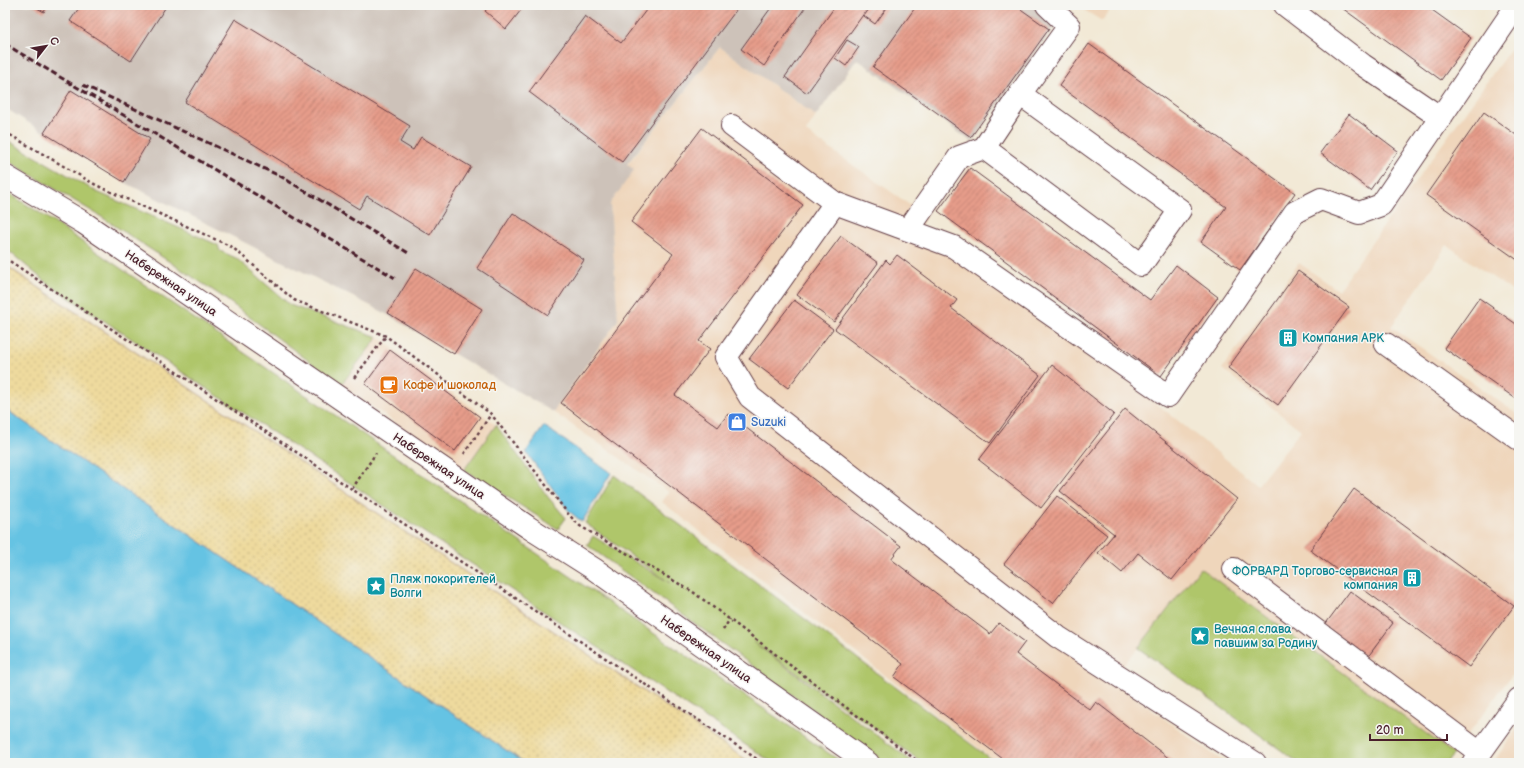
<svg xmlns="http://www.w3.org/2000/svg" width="1524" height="768" viewBox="0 0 1524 768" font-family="'Balsamiq Sans',sans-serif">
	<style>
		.built { fill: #efd6bb }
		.industrial { fill: #cdc2b9 }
		.green { fill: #afc66b; stroke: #7c724b }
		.sand { fill: url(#sand-dots); stroke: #9c7c64 }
		.water { fill: #65c3e3; stroke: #587187 }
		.building { fill: url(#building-hatch) }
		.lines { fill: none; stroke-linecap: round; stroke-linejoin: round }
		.minor-casing { stroke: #633d45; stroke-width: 24 }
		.path { stroke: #633d45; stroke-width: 2.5; stroke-dasharray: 3 3; stroke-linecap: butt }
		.minor { stroke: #fff; stroke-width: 22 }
		.rail { stroke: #4a1f2b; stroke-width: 3; stroke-dasharray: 6 3; stroke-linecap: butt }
		.labels { text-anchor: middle; stroke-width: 3; stroke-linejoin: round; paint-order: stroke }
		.street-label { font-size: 12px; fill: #4a1f2b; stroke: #f6f6f2 }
		.culture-label { font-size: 12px; fill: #0d838f; stroke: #f6f6f2; text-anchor: start }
		.food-label { font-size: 12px; fill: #c56008; stroke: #f6f6f2; text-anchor: start }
		.shop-label { font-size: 12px; fill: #366cbe; stroke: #f6f6f2; text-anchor: start }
	</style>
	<defs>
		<pattern id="sand-dots" width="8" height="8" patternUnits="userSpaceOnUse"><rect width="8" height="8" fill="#eeda9e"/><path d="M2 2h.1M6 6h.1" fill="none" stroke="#cebb88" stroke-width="1.8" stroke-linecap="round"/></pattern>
		<pattern id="building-hatch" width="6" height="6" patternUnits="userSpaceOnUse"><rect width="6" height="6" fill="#e69c8a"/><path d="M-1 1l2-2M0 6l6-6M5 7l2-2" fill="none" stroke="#bc7f71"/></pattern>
	</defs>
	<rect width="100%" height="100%" fill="#f6f6f2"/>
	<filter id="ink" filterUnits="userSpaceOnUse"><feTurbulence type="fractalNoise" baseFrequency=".025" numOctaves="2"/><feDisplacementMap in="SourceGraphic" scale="8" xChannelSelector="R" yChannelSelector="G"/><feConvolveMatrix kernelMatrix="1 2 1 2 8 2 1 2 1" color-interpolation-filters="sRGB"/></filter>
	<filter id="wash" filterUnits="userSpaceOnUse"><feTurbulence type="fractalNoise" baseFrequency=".012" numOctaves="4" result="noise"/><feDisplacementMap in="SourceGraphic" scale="16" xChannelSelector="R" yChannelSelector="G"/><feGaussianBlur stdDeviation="0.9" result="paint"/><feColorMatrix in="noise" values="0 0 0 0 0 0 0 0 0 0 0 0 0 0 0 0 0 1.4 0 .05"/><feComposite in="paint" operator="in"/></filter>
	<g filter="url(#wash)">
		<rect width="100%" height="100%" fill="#f2e9d6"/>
		<path class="built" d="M1076,5h38l-12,16z
			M1519,37v259l-72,-51 -56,82 128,88v250l-65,89 -254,-186 -62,80 -27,32 114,83h-227l-336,-261 7,-10 -116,-80 65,-92 -8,-116 23,-34 -6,-5 93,-118 96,69 -10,16 121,85 -14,20 53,28 165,118 127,102 43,-55 -79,-61 77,-106 39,27z
			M378,337l118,88 -32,45 -123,-85z
			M1519,725v38h-26z"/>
		<path class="industrial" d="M5,5h1064l-97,137 -115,-83 -41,57 -96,-69 -93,117 7,6 -24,34 8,116 -65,92 -172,-101 -257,-129 -119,-74z"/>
		<path class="green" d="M5,139l92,53 121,53 2,6 16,7 54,47 88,32 -37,48 -121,-90 -120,-79 -95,-57z
			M5,191l35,22 803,550h-70l-726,-480 -42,-35z
			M496,425l52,72 18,21 -8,11 -94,-59z
			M614,475l382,288h-73l-170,-121 161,121h-28l-299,-218 6,-9 77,47 -85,-60z
			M1200,568l254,186 -8,9h-147l-161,-115z"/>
		<path class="sand" d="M5,265l746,498h-226l-520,-354z"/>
		<path class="water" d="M5,409l520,354h-520z
			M544,426l67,47 -29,49 -13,-11 -43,-59z"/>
		<g id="blocks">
			<path class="building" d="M32,5h16l-4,7z
				M81,5h86l-36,56 -61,-40z
				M490,5h35l-19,24 -21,-18z
				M650,5h90l-118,157 -93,-70 56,-76 36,27z
				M773,5h34l-43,61 -23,-17z
				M836,5h34l-63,88 -22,-16z
				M872,5h17l-14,19 -11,-8z
				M917,5h98l34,24 -78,108 -98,-70z
				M1338,5h87l46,33 -30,42z
				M235,19l175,107 -10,16 13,8 8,-13 50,30 -41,68 -63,-39 -8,13 -174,-107z
				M847,40l12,7 -13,19 -11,-8z
				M1089,44l206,149 -55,77 -39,-28 25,-35 -167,-121z
				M71,90l79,49 -26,43 -80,-49z
				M1484,112l35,25v124l-93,-66z
				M1349,114l49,37 -28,39 -50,-37z
				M702,128l101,77 -104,136 11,8 -35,46 43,32 10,-13 173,132 -10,13 99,75 9,-11 26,19 -9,12 74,56 6,-8 79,61h-165l-7,-4 -109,-82 9,-13 -342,-261 112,-149 -42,-32z
				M970,168l180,132 26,-35 42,32 -57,79 -223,-165z
				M513,213l71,47 -36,55 -71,-47z
				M841,236l37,27 -44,59 -37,-27z
				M897,255l60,45 -6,8 89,67 -50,68 -155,-114 51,-69 4,4z
				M416,268l66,41 -28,45 -66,-41z
				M1298,271l51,36 -71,98 -50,-37z
				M1479,298l40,28v75l-75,-53z
				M794,300l39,29 -45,59 -39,-29z
				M390,350l90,67 -25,34 -90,-67z
				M1052,365l62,49 -73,94 -62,-48z
				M1125,409l112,90 -65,81 -34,-27 -16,20 -24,-20 16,-19 -54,-43z
				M1354,489l160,117 -45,61 -159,-117z
				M1057,496l50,39 -54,68 -49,-39z
				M1350,591l43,32 -26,35 -43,-32z"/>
		</g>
	</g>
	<g filter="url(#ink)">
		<use href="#blocks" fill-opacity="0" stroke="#633d45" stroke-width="1"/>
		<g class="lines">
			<defs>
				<path id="minor" d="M1285,5l78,60 78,53
					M732,126l103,77 119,44 214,149 127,-184 26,-13 38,14 22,-8 136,-200
					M984,148l36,-54
					M5,176l79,47 444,304 66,42 274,194
					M835,203l-109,154 24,40 308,240 197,126
					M908,230l51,-73 25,-9 157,117 39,-55 -160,-116 49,-68 -22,-21
					M1386,344l133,95
					M1234,569l246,184
					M1473,763l46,-64"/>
			</defs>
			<use href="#minor" class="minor-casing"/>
			<path class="path" d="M5,132l91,53 136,62 62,53 92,36 105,78 78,101 11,11 113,66 227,171
				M5,258l758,505
				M354,378l32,-42
				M464,454l27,-40
				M352,489l24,-36
				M723,630l7,-11"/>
			<use href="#minor" class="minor"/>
			<path class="rail" d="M5,44l390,234
				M83,85l197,91 130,78"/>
		</g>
	</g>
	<defs>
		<symbol id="building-square" viewBox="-11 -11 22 22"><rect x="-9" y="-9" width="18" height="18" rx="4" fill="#0f9aa8" stroke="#f6f6f2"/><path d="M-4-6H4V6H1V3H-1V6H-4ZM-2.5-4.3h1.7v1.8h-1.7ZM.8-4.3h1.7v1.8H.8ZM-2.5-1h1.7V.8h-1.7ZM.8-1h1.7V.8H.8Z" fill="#fff"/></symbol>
		<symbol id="cafe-square" viewBox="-11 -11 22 22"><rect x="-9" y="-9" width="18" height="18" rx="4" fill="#e8710a" stroke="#f6f6f2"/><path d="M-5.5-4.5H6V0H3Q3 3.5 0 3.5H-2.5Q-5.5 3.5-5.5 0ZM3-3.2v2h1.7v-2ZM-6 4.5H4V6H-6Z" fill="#fff"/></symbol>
		<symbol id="shop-square" viewBox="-11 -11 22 22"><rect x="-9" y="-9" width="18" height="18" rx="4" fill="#3f7fe0" stroke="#f6f6f2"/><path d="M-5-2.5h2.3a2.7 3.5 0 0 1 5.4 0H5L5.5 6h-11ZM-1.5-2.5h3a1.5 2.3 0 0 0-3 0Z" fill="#fff"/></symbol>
		<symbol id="sight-square" viewBox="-11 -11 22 22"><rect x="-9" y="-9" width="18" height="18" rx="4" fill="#0f9aa8" stroke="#f6f6f2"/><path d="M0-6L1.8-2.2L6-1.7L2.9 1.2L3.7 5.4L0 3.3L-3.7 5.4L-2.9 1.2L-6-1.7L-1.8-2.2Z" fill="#fff"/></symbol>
	</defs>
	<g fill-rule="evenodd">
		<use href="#building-square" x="1277" y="327" width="22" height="22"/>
		<use href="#cafe-square" x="378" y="374" width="22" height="22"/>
		<use href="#shop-square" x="726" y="411" width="22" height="22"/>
		<use href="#building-square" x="1401" y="567" width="22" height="22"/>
		<use href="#sight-square" x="365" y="575" width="22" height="22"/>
		<use href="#sight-square" x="1189" y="625" width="22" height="22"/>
	</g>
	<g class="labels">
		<g class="street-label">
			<text transform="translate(171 283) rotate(34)" y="4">Набережная улица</text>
			<text transform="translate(439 466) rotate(34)" y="4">Набережная улица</text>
			<text transform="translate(706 649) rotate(35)" y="4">Набережная улица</text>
		</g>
		<g class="culture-label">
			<text x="1302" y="342">Компания АРК</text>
			<text x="1398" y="575" text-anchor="end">ФОРВАРД Торгово-сервисная<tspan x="1398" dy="14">компания</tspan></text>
			<text x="390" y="583">Пляж покорителей<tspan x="390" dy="14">Волги</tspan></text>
			<text x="1214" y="633">Вечная слава<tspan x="1214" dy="14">павшим за Родину</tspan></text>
		</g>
		<g class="food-label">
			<text x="403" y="389">Кофе и шоколад</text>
		</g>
		<g class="shop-label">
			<text x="751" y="426">Suzuki</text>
		</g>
	</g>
	<rect width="1524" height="768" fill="none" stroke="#f6f6f2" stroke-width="20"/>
	<g transform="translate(46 46) rotate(59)" stroke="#f6f6f2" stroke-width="3" paint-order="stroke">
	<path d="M0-3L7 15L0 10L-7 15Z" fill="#4a1f2b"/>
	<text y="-6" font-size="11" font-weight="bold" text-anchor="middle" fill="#4a1f2b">С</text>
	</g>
	<path d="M1370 734v6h77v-6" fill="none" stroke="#4a1f2b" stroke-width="2"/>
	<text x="1376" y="734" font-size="12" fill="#4a1f2b" stroke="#f6f6f2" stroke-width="3" paint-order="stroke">20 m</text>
</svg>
